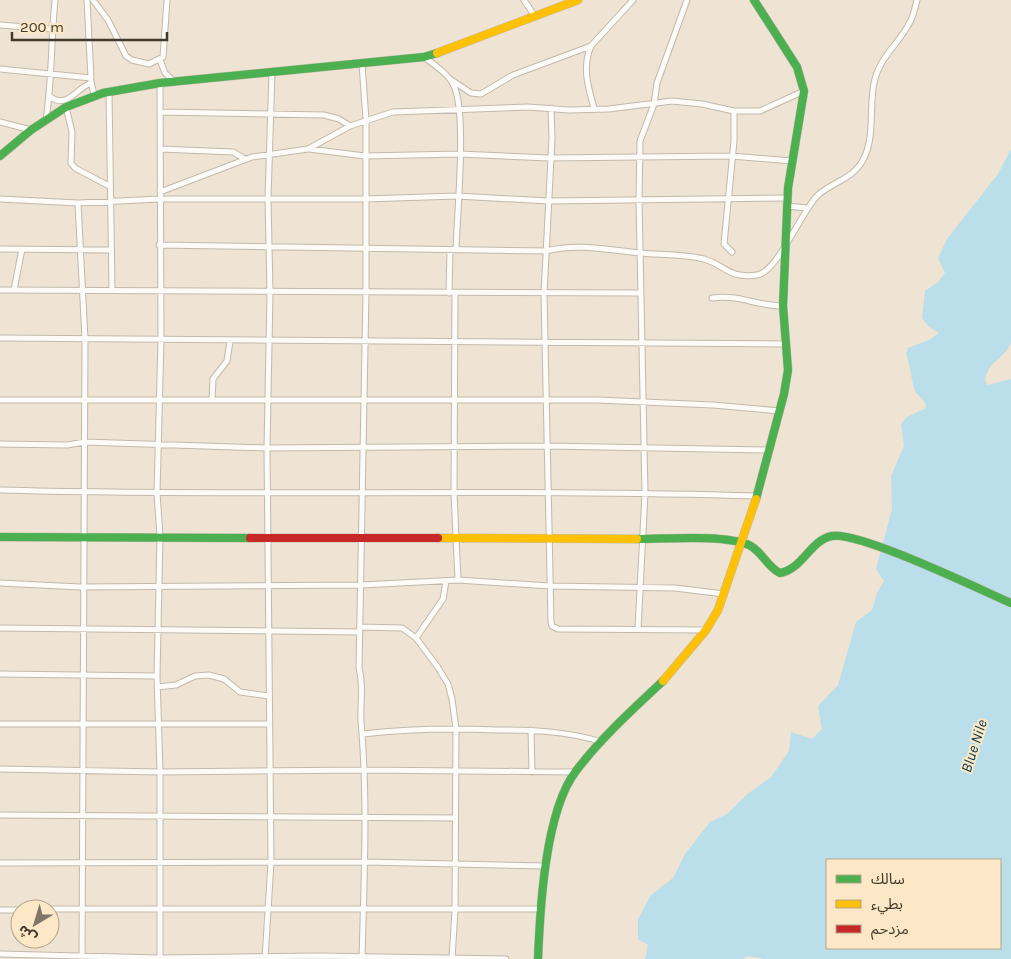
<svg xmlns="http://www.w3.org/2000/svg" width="1011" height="959" viewBox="0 0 1011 959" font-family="Karla,'Noto Sans Arabic',sans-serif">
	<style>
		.water { fill: #badeea; fill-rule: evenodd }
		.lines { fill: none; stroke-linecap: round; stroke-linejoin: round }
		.street-casing { stroke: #c1b9ab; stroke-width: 7 }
		.fast-casing { stroke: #c1b9ab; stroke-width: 9 }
		.slow-casing { stroke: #c1b9ab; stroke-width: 9 }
		.jam-casing { stroke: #c1b9ab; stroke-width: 9 }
		.street { stroke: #fdfbf8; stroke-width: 5 }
		.fast { stroke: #4caf50; stroke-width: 8 }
		.slow { stroke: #ffc107; stroke-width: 8 }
		.jam { stroke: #c62828; stroke-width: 8 }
		.labels { text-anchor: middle; stroke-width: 4; stroke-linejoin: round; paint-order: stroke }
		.water-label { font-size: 15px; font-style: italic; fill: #033647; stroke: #fce8c6 }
	</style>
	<rect width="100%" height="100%" fill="#efe4d3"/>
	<path class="water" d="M1011,149v194c-6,15 -24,19 -26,38l3,4 23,-6v580h-247l-16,-3 -5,3h-98l3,-14 -10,-6v-20l13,-24 22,-17 12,-24 25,-32 17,-8 18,-18 26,-19 18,-26 2,-19 21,7 10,-10 -4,-23 20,-21 18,-63 16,-12 5,-17 7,-12 -8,-12 16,-60 -1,-33 13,-30 -3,-22 6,-7 19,-9c0,-8 -7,-11 -11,-17 -4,-10 -4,-25 -9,-37l2,-6 21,-8 10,-7 -10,-6 -7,-9 3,-27 13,-9 7,-9 -7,-15 9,-19 51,-65zM827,860h173v88h-173z"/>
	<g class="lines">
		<defs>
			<path id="street" d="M93,0l15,20 18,36 6,4 17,4 14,-7 4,-57
				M524,0l10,15
				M0,25l52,4
				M424,57c10,8 25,17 30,29 13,28 3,128 2,163
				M160,60l5,13 10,9
				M0,69l91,9 -4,-78
				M450,79l21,14 10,1 32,-19 78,-29
				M91,81l3,14
				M160,83l1,256 -4,154 3,43 -3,140 3,96v187
				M109,92l3,198
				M49,96c18,14 26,-7 42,-13
				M66,107l6,25 -1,31 4,5 34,18
				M551,108l1,30 -8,156 7,328 1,4 6,3 148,1
				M594,108c-6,-21 -12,-41 -3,-62l42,-46
				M160,112l164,3 15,4 11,7
				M46,120c6,-39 5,-80 9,-120
				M0,122l31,8
				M160,149l73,3 12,7
				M309,149l56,7 94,-2 90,4 182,-2 61,5
				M160,192l92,-35 56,-8 42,-23 43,-14 135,-5 41,3 40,-1 63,-8 30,3 32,7h26l44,-20
				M0,199l78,4 82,-4h204l93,-3 92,5 239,-3
				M78,203l7,136 -3,620
				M787,206l20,2
				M159,245l387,6c32,-8 61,-1 94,2 21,2 42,1 64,6 21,6 24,20 53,16 20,-2 45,-65 61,-80 16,-14 36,-16 46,-37 11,-22 5,-52 10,-75 5,-26 25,-39 36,-61 4,-7 5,-15 7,-22
				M0,249l110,1
				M732,252l-8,-8 10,-103v-30
				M0,290l641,3
				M14,290l8,-41
				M449,293l1,-43
				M455,293l-1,200 4,87
				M712,298c26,-4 45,8 71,8
				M0,338l784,6
				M0,400h597l116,5 67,6
				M212,400l1,-21 14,-18 3,-20
				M0,444l67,1 18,-3 182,6 281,-2 222,4
				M0,490c252,7 505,-2 757,6
				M0,583l80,4 282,-2 96,-5 92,6 125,2 49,6
				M360,627l42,1 14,10 21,28 11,18 4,15 4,30 -1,181 -3,49
				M0,628l360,4
				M638,629l7,-136 -6,-293 1,-59 14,-37 3,-21 30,-83
				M416,638l27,-39 3,-18
				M0,674l157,2
				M157,687l19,-2 19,-9 14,-1 15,4 16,13 29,4
				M0,724h269
				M531,730l1,42
				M363,734c44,-5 88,-6 133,-4 36,0 71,1 106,12
				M0,769l160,3 204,-2 211,2
				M0,815l455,3
				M0,863l365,-1 181,4
				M50,909h490
				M0,910h20
				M0,954l160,4 160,-2 186,3
				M265,959l6,-97 -4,-414 3,-155 -2,-95 4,-126
				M362,959c2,-79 6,-159 -1,-238 -1,-18 3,-35 -2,-53l7,-376v-172l-4,-56"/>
			<path id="fast" d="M754,0l43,67 7,24 -16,97 -5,118 5,64 -4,24 -28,105
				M0,156l31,-26 35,-23 37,-14 57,-10 264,-26 13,-4
				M0,537l250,1
				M637,539c28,0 88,-5 112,6 13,6 18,22 31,28 23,-4 30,-33 52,-37 27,-5 147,53 179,67
				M538,959c2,-50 7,-148 38,-188 25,-33 57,-62 87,-90"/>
			<path id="slow" d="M437,53l141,-53
				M438,538l199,1
				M663,681l43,-51 12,-20 38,-111"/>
			<path id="jam" d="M250,538h188"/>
		</defs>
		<use href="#street" class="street-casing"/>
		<use href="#fast" class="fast-casing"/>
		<use href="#slow" class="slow-casing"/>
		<use href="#jam" class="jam-casing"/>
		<use href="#street" class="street"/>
		<use href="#fast" class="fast"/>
		<use href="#slow" class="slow"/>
		<use href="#jam" class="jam"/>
	</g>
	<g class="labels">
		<g class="water-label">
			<text transform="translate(974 746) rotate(-72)" y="5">Blue Nile</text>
		</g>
	</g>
	<rect x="826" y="859" width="175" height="90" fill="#fce8c6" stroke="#b2a389"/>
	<rect x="836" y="875" width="25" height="8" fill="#4caf50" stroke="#b2a389"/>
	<text x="871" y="884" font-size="15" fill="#423b2d">سالك</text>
	<rect x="836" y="900" width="25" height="8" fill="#ffc107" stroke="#b2a389"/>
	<text x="871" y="909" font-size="15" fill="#423b2d">بطيء</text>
	<rect x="836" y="925" width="25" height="8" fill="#c62828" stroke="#b2a389"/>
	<text x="871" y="934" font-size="15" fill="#423b2d">مزدحم</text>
	<g transform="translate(35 924) rotate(218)"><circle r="24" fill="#fce8c6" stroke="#b2a389"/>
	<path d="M0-4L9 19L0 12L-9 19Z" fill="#7f7667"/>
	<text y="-8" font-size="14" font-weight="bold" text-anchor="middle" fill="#423b2d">ش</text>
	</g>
	<path d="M12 32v8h155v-8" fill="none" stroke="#423b2d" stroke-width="2.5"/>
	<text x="20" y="32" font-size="15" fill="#423b2d" stroke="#fce8c6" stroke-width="4" paint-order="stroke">200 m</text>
</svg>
